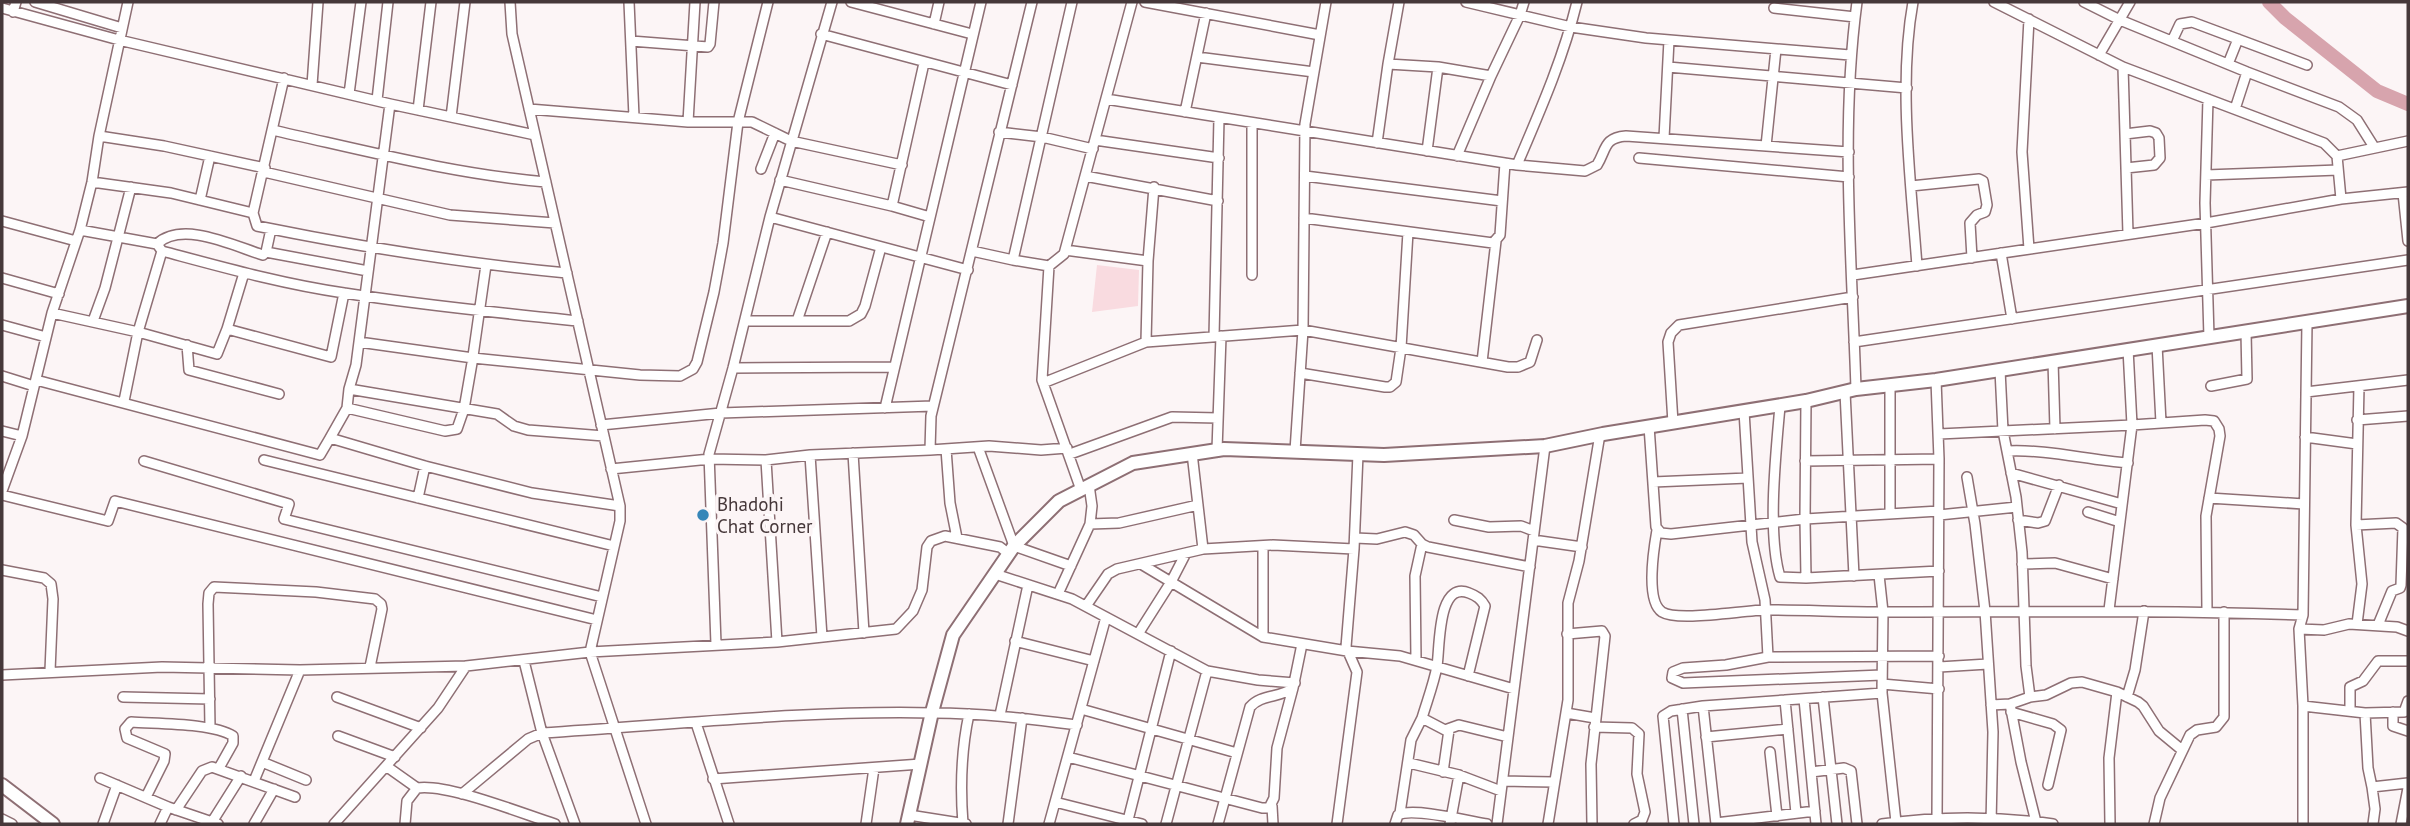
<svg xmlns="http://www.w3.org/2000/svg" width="2410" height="826" viewBox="0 0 2410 826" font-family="'PT Sans',sans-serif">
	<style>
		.green { fill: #f9dbe0 }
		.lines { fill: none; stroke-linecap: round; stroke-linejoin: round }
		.river { stroke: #d7a4ad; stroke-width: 14 }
		.street-casing { stroke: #8e6f74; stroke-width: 12 }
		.secondary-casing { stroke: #8e6f74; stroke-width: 16 }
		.street { stroke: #fff; stroke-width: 9 }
		.secondary { stroke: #fff; stroke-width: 12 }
		.poi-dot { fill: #3686b8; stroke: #fcf5f6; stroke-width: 2.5 }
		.labels { text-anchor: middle; stroke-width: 7; stroke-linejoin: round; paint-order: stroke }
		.poi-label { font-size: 19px; fill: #46383a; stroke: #fcf5f6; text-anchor: start }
	</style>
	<rect width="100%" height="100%" fill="#fcf5f6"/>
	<path class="green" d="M1097,265l42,5 -1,36 -46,6z"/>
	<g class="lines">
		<path class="river" d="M2269,2l16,16 92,73 31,13"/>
		<defs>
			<path id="street" d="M35,2l87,26
				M510,2l2,32 108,472v15l-30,131 56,172
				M629,2l5,115
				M851,2l121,32
				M1032,2l-101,414 -1,34 59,-4 52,4 26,-2
				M1145,2l175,33
				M1466,2l105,25 75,11 204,17
				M1913,2c-15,83 -2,180 4,264
				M1994,2l129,65 201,76 13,13 4,43
				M2084,2l36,18 127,52 92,35 18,13 17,27
				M2,8l117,32 271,64 145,31
				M1774,8l81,9
				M13,12l3,-10
				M2029,19l-7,133 7,97
				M934,24l5,-22
				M821,34l191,51
				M631,41l77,6 2,-3 4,-42
				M2172,41l8,-17 12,-2 115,43
				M2099,55l31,-53
				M1197,57l117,15
				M1388,64l11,-62
				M2228,64l10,-25
				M1668,67l239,21
				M2123,67l5,167
				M312,85l6,-83
				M349,94l12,-92
				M1106,99l411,66c23,-54 46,-106 60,-163
				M2208,99l-3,104 4,134
				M377,100l11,-98
				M529,109l159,13h64l39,19 111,24
				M2235,109l12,-37
				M418,110l13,-108
				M1185,112l21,-99
				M451,117l14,-115
				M688,122l7,-120
				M1252,123v152
				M272,130c91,20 181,44 274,52
				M999,132l43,5 51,12
				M2125,134l25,-3 6,2 3,5 1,20 -6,7 -28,3
				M99,136l65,10 101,22
				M1664,138l5,-98
				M1095,140l124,18
				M1377,143l11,-79 50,3 53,9 29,-61 4,-13
				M1766,146l10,-97
				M1427,151l11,-84
				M1457,156l34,-80
				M2337,156l71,-15
				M1639,158l210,19
				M1517,165l68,6 12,-6c10,-16 6,-27 29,-29l223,16
				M761,169l14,-36
				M264,172l186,43 105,8
				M2206,175l132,-5
				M1085,176l133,25
				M1305,176l197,25
				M780,180l112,26 38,11
				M92,182l79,11 82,20 4,13c103,21 205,37 310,47
				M1911,186l68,-7 4,2 4,24 -2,7 -8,3 -7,8 2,35
				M2403,193l5,48
				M200,200l10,-44
				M892,206l32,-143
				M253,213l31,-135
				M770,217l198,53
				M1304,218l189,25 7,-8 5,-72
				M2,221l74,20
				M80,230l77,14 5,7c60,16 120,33 182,42 77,12 156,20 234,28
				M157,244c25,-24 77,2 106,11l3,-3 5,-23
				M1065,250l83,11 -2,81
				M972,251l41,9
				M266,252l102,19
				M2001,253l11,66
				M1148,261l6,-74
				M1049,266l-36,-6 59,-258
				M1853,275l353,-52 135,-24 67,-7
				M2,278l57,16
				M52,313l86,19 79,22 10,-25 104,28 13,-64
				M93,321l12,-33 26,-101
				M745,321h104l12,-7 4,-8 16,-59
				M797,321l30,-89
				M2,325l44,12
				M227,329l17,-56
				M1214,337l5,-219
				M359,342l114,16 167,17 40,1 13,-7 4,-7 17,-70 9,-49 15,-121 30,-120
				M1854,342l554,-82
				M187,345l2,25 90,24
				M2157,345l4,78
				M2053,361l2,68
				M1482,362l14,-121
				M733,368l161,-1
				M2000,370l3,61 13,66 6,55 4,114 4,31
				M1300,373l85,14h5l6,-5 5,-34 7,-116
				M2,376l32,10
				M36,380l284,75 10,-17 95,28 107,27 88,13
				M1936,380l3,79 -2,360
				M1043,383l103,-41 157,-12 205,37h10l12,-5 7,-22
				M1890,385v129
				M2211,386l36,-7 -1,-47
				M349,389l7,-24 34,-261
				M1856,389c-4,-128 -16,-260 1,-387
				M1845,392l9,184
				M2306,392l102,-12
				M124,401l14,-69 24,-81
				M1780,406c-4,46 -13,127 0,171l26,1
				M347,408l98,23 12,-2 7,-20 8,-46 14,-98
				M885,408l96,-406
				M1744,411l8,131 13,58 3,57 171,-1
				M2357,420l51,-4
				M1673,423l-5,-81 3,-9 8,-8 174,-28
				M601,425l120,-12 212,-7
				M1649,426l7,101 5,6 10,1 134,-15 1,-118
				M2,431l20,5
				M1939,434l193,-9 -4,-76
				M2305,437l52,7
				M330,438l17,-30 2,-19 148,25 17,12 14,4 76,6
				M978,447l36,99 57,20
				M946,449l4,54 7,35
				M1217,450l4,-114
				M1295,451l8,-121 2,-206 21,-122
				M2007,451c40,-2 80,9 121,12
				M853,453l11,180
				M1192,453l11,96
				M1070,454l102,-37 46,1
				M810,455l12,182
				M264,460l350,86
				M766,460l11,182
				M144,461l145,43 -5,15 318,78
				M1805,461l134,-2
				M611,469l99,-10 56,1 44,-5 120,-5
				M2011,473l111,31
				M1967,477l8,47 10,87 8,121 -2,92
				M1653,482l95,-4
				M1081,490l-39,-110 7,-114 15,-12 68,-252
				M2,491l20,-55 30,-123 28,-83 12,-48 7,-46 29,-134
				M2,495l106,26 7,-20 482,119
				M418,498l7,-32
				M2209,498l95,6
				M1939,511l-134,8 1,59 133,-7
				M2088,512l32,10
				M1939,515l78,-8
				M1454,520l35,7 32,-1 13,5
				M2018,520l20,3 7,-2 14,-36
				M1090,524l29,-1 79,-18
				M2356,525l40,-2 7,5 -2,57 -1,3 -8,3 -14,34
				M1657,530c-3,17 -12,71 5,82 16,10 82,-2 105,-2 37,0 74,2 111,2 142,0 283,-2 425,3
				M1355,538l22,1 28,-7 9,3 8,9 6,3 102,20
				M1533,540l49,7
				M1263,546v91
				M1141,564l122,73 84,14 53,5 114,33
				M2022,564l33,-1 58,16
				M2,570l42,8 7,6 2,15 -3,72
				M995,574l77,25 135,72
				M1058,594l32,-70 2,-18 -3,-21
				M1086,606l22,-32 9,-5 86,-20 70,-4 81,4
				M2109,610l23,-185 73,-5 9,1 5,8 1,7 -14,80 1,95
				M2357,624l5,-40 -6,-59 3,-139
				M2299,629l25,1 25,-6 48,3 11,4
				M1138,634l33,-52 15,-29
				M1567,634l35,-3 3,5 -14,128 1,60
				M1015,641l79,20
				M716,644l-7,-190 24,-86 37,-151 62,-215
				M1768,657l-42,8 -43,3 -10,4 -1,6 11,5 199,-8
				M1416,659l-1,-83 7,-32
				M524,661l18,72 33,91
				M1939,667l49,-3
				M2,675l160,-8 138,3 166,-4 124,-14 187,-10 119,-13 17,-18 9,-21 5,-43 4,-6 14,-5 55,11 9,7
				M1468,676l17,-70c-4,-7 -8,-10 -16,-13 -32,-13 -29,55 -32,73 -3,17 -10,35 -15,52l23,12 14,-5 49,12
				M1882,684l57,5
				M1882,693l14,129
				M123,697l87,2
				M337,697l84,31
				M1823,697l14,127
				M2127,697l8,-27 9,-59
				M1804,699l12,125
				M1785,700l11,113
				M2010,704l11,58 15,60
				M1991,705l19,-1 20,-7 16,-2 25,-12 11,-1 35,10 21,10 5,4 16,25 23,19
				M2303,706l62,7 39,-1 4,-11
				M1081,709l156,44
				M1682,709l12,115
				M2350,711v-24l13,-6 15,-20h30
				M2011,712l42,12 8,6 -13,55
				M2393,712v14l15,5
				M1566,713l29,5
				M2365,713l3,55 4,19
				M1000,715l28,-130
				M696,723l33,101
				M1594,727l38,1 7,6 -2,40 8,38 -3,8 -8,4
				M210,728l-2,-124 1,-11 5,-6 102,5 59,7 6,5 1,5 -12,58
				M338,736l57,21
				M1706,737l82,-8
				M1770,752l7,64
				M1068,757l194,51h7l5,-10 3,-50 16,-60
				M262,762l44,18
				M1409,763l50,12 42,16
				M386,766l31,22
				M1443,772l6,-42
				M1811,772l33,-4 7,3 6,53
				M100,778l68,29
				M713,779l208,-15
				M254,781l46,-111
				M1503,781l51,1
				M462,794l66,-55 14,-6c130,-8 261,-23 392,-20 48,0 95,6 143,12
				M146,797l18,-36 1,-7 -38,-16 -2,-9 6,-7c26,2 82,1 102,14v7l-14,25
				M1055,802l87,22
				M1272,806l1,18
				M176,810l26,-39 10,-4 83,30
				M1400,813l11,-73 11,-22
				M909,815l57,9
				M2,819l10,5
				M212,822l29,-46
				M1716,823l99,-12
				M103,824l14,-39
				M160,824l8,-17 50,17
				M254,824l20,-35
				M334,824l104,-116 28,-42
				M405,824l2,-23 10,-13c30,-5 106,26 138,36
				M866,824l8,-56
				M963,824c-3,-38 -2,-73 6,-110
				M1008,824l14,-106
				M1049,824l57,-207
				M1127,824l44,-173
				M1166,824l41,-153 51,9 37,3
				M1218,824l32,-117c11,-13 30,-9 43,-19l9,-44
				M1337,824l20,-152 -11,-25 8,-98 4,-95
				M1395,824l3,-9c14,-8 71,6 89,9
				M1450,824l9,-49
				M1497,824l48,-378
				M1548,824l20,-124v-97l11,-42 21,-127
				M1674,824l-11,-108 8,-5 32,-5
				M1716,824l-13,-118 179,-13 1,-81 -4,-37
				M1882,824c56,-8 115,-8 171,0
				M2110,824l-1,-66 8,-66
				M2154,824l6,-26 30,-63 7,-5 19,-3 8,-10v-105
				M2303,824v-118l-4,-77 4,-14 4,-293
				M2373,824l2,-15 -3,-22 36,-4
				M2401,824l7,-36"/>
			<path id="secondary" d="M2,785l51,39
				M907,824l25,-112 21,-77 61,-89 45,-45 74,-38 91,-14 160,6 161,-9 58,-12 203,-33 50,-12 80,-9 472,-74"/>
		</defs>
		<use href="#street" class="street-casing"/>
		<use href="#secondary" class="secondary-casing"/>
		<use href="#street" class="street"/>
		<use href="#secondary" class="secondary"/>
	</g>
	<circle class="poi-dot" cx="703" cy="515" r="7"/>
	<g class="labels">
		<g class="poi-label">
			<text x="717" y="511">Bhadohi<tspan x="717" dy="22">Chat Corner</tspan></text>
		</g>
	</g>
	<rect width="2410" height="826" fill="none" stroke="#46383a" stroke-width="7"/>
</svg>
